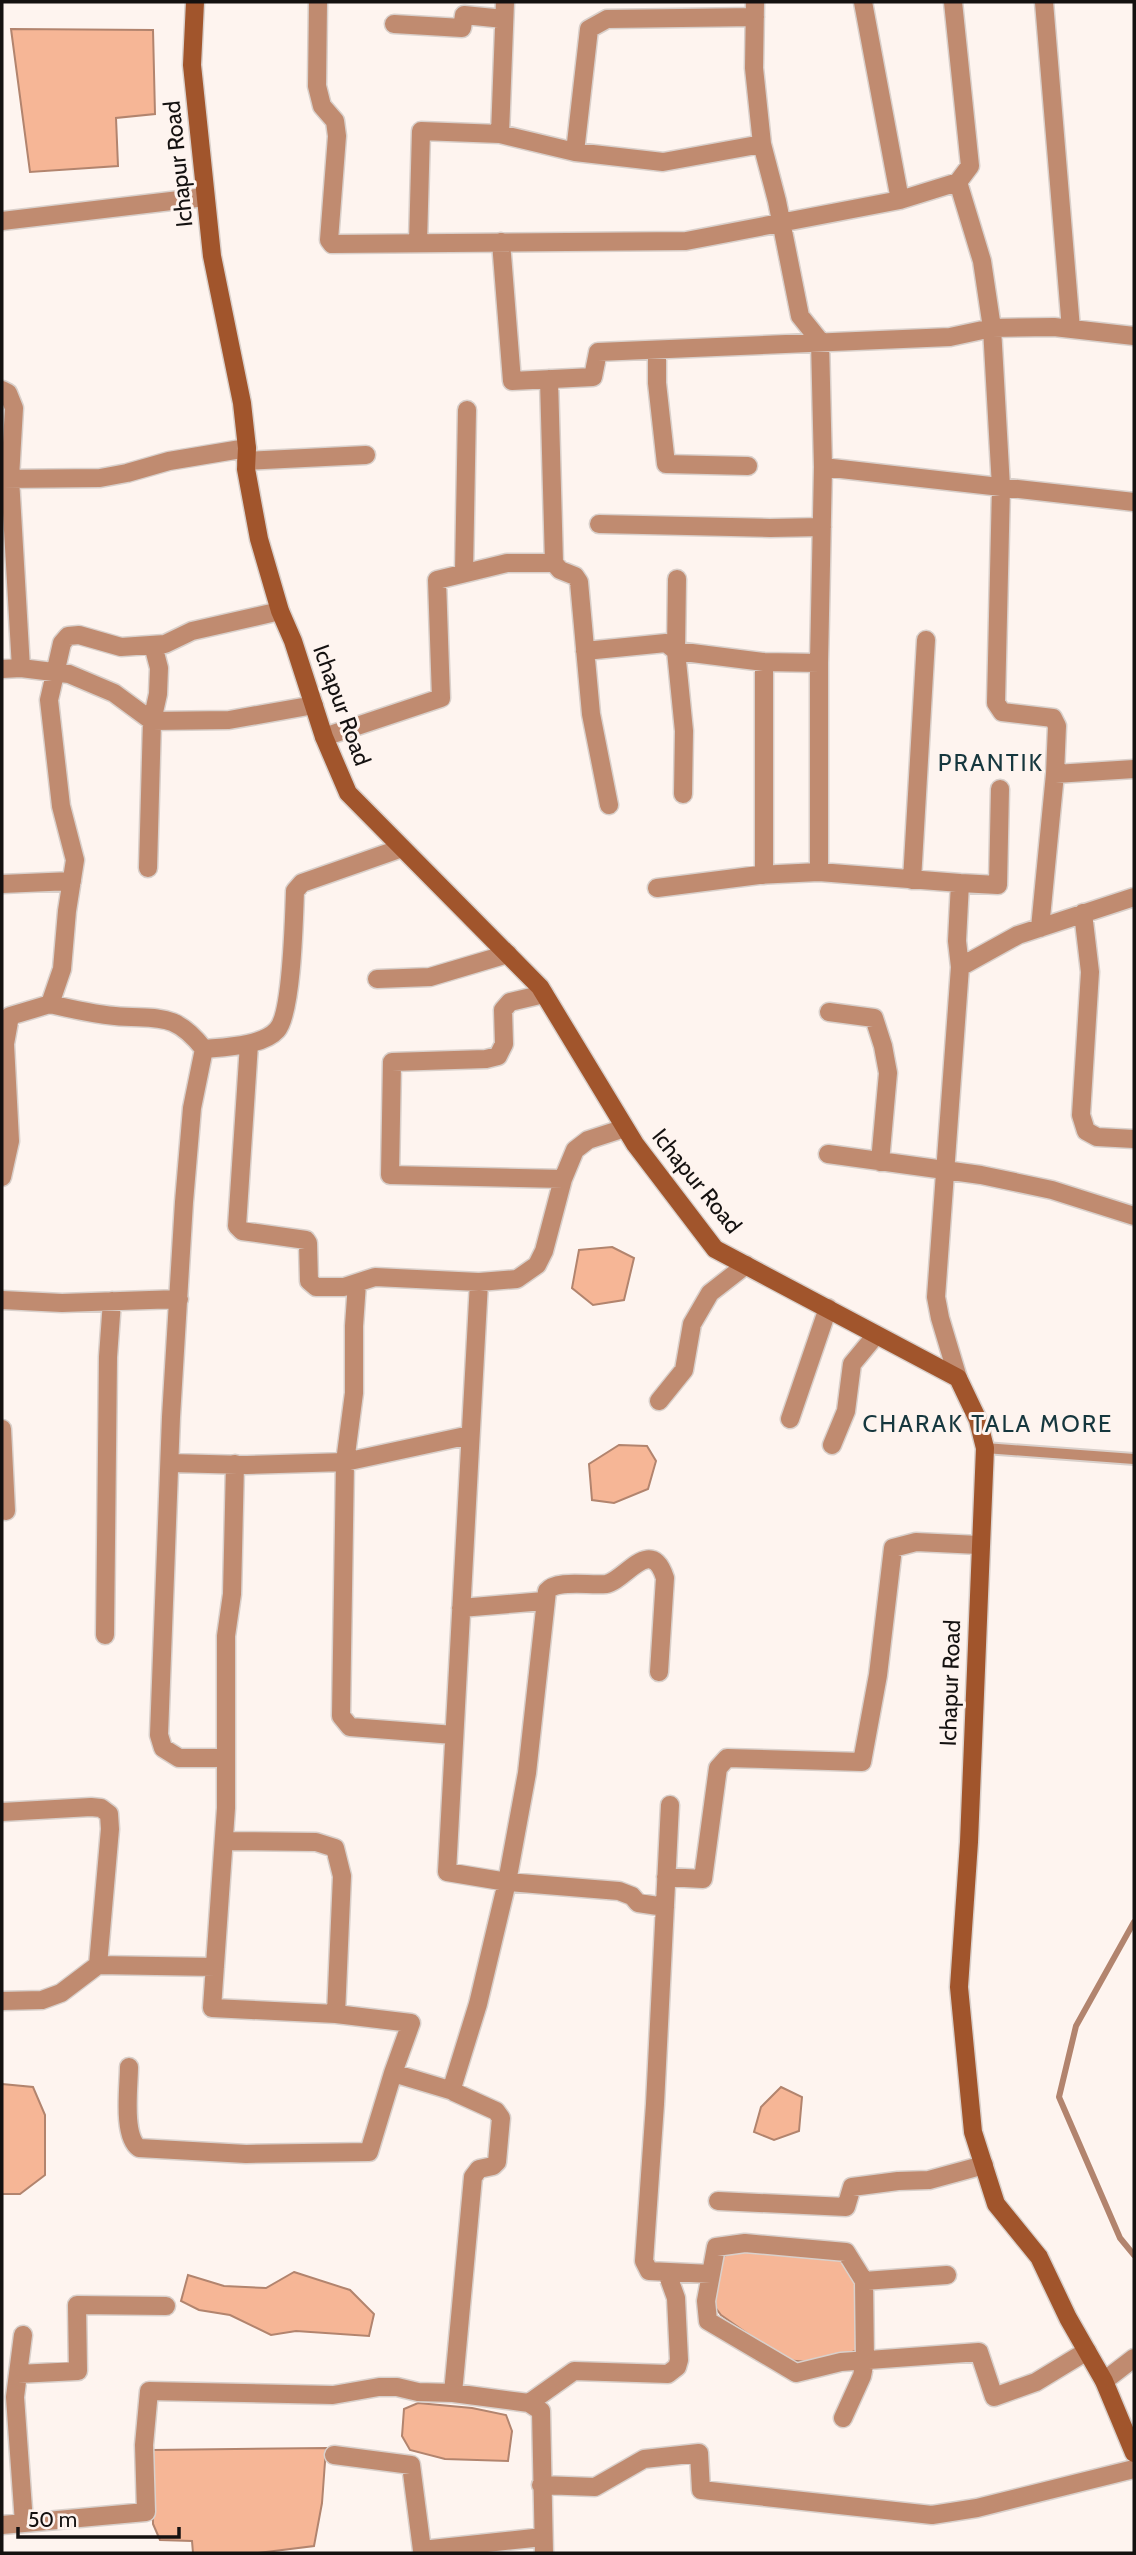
<svg xmlns="http://www.w3.org/2000/svg" width="1136" height="2555" viewBox="0 0 1136 2555" font-family="Cabin,sans-serif">
	<style>
		.water { fill: #f6b696; stroke: #b2846e; stroke-width: 2 }
		.lines { fill: none; stroke-linecap: round; stroke-linejoin: round }
		.stream { stroke: #b2846e; stroke-width: 6 }
		.lane-casing { stroke: #d9d0cb; stroke-width: 14 }
		.street-casing { stroke: #d9d0cb; stroke-width: 21 }
		.secondary-casing { stroke: #d9d0cb; stroke-width: 21 }
		.lane { stroke: #c08b70; stroke-width: 10 }
		.street { stroke: #c08b70; stroke-width: 18 }
		.secondary { stroke: #a1552c; stroke-width: 18 }
		.labels { text-anchor: middle; stroke-width: 6; stroke-linejoin: round; paint-order: stroke }
		.street-label { font-size: 23px; fill: #141110; stroke: #fef4ef }
		.neighbourhood-label { font-size: 24px; letter-spacing: 2px; fill: #16373e; stroke: #fef4ef }
	</style>
	<rect width="100%" height="100%" fill="#fef4ef"/>
	<path class="water" d="M11,29l142,1 2,84 -39,4 2,48 -88,6z
		M612,1247l22,11 -10,42 -31,5 -21,-17 7,-38z
		M619,1445l28,1 9,15 -8,28 -34,14 -22,-3 -3,-36z
		M2,2084l31,3 12,28v60l-25,19h-18z
		M781,2087l21,10 -3,34 -25,9 -20,-8 7,-25z
		M743,2248l97,12 18,19v71l-38,13 -35,-3 -64,-45 -9,-12 7,-45z
		M294,2272l56,18 24,24 -5,22 -73,-5 -25,4 -41,-20 -31,-5 -18,-9 7,-26 36,11 42,2z
		M418,2403l54,5 34,7 6,16 -4,30 -63,-2 -35,-9 -8,-14 2,-27z
		M326,2448l-4,55 -8,43 -56,7h-65l-1,-12 -32,-1 -7,-16 -1,-74z"/>
	<g class="lines">
		<path class="stream" d="M1134,1922l-58,104 -17,71 61,141 14,17"/>
		<defs>
			<path id="lane" d="M985,1448l149,11"/>
			<path id="street" d="M318,2l-1,84 5,20 13,15 2,15 -8,104 3,4 354,-3 214,-41 58,-18 12,-16 -17,-164
				M755,2l-1,66 8,76 15,57 23,115 20,25 3,126 -4,196v209l141,11 -3,58 3,26
				M863,2l37,198
				M1044,2l27,327
				M394,24l68,4 2,-13 40,4
				M500,134l5,-132
				M575,152l14,-123 18,-10 148,-2
				M958,182l24,79 10,67 9,159 -5,216 6,9 51,6 4,8 -2,48
				M2,221l203,-24
				M501,242l11,139 81,-4 5,-25 352,-15 42,-9 62,-1 80,9
				M418,243l3,-112 79,3 75,18 88,10 99,-18
				M657,351v32l9,81 82,2
				M549,379l5,184 6,7 15,6 4,6 12,132 18,91
				M2,390l6,3 6,15 -4,70 11,190
				M246,461l120,-6
				M823,467l311,35
				M2,479l98,-1 27,-5 42,-12 78,-13
				M599,524l171,4 52,-1
				M464,572l3,-162
				M677,579l-1,72 8,80 -1,63
				M585,651l81,-8 10,8 88,11 55,1
				M764,662v213
				M2,669l19,-1 48,6 45,19 38,28 77,-1 85,-15
				M324,737l117,-39 -4,-118 70,-17h47
				M148,868l4,-147 6,-27 1,-26 -6,-23
				M912,880l14,-240
				M960,883l38,2 2,-96
				M2,884l70,-3
				M657,888l102,-13 60,-3
				M1083,913l7,59 -9,143 5,16 11,6 37,2
				M1040,928l15,-154 79,-5
				M377,979l53,-2 78,-23
				M544,994l-34,8 -7,8 1,34 -6,12 -12,3 -94,3 -2,113 173,4
				M50,1004c21,5 43,10 65,12 44,4 59,-5 89,33l-12,59 -8,94 -13,215 -12,318 4,13 16,10h47
				M829,1012l45,6 9,28 5,27 -8,89
				M249,1044l-12,182 5,5 64,9 2,3 1,38 7,6h28l31,-10 104,5 38,-3 20,-14 7,-14 19,-72 12,-29 13,-10 37,-12
				M204,1049c20,-2 59,-3 73,-19 15,-16 17,-113 18,-139l7,-8 100,-35
				M828,1154l153,21 71,15 82,26
				M2,1177l8,-36 -5,-97 5,-28 40,-12 12,-35 5,-58 8,-51 -14,-54 -12,-106 13,-57 6,-7 11,-1 42,12 44,-3 27,-13 88,-20
				M479,1282l-32,590 60,10 112,9 13,5 6,7 27,4
				M357,1283l-3,43v67l-9,69 -4,254 9,11 104,8
				M2,1300l60,3 117,-4
				M958,1378l-18,-60 -4,-21 24,-330 58,-32 116,-38
				M659,1401l25,-31 8,-46 18,-31 36,-28
				M790,1419l38,-111
				M2,1429l4,82
				M832,1445l14,-34 6,-47 24,-29
				M170,1463l77,2 98,-3 125,-27
				M235,1464l-3,130 -6,42v172l-14,200 124,6 75,9 -18,50 60,18
				M461,1608l83,-7
				M105,1635l3,-278 4,-56
				M670,1805l-15,299 -11,157 5,10 62,3
				M2,1812l89,-5 10,1 8,6 1,15 -12,136 117,2
				M224,1841l92,1 19,6 7,28 -6,138
				M666,1877l37,2 15,-111 9,-10 135,4 16,-87 15,-127 23,-6 63,3
				M2,2001l40,-1 19,-7 37,-28
				M129,2067c0,19 -7,69 10,81l107,6 123,-2 24,-79
				M718,2201l128,6 6,-20 46,-6 31,-1 55,-15
				M864,2281l-18,-29 -101,-9 -29,4 -10,54 2,20 88,52 45,-11 138,-10 15,45 42,-15 51,-31
				M23,2335l-8,62 9,126
				M18,2374l60,-3 -1,-66 89,1
				M1104,2381l30,-23
				M453,2393l20,-216 6,-8 14,-3 4,-4 4,-44 -5,-7 -42,-19 -2,-4 26,-84 29,-122 20,-109 20,-182c10,-12 43,-5 59,-7 19,-3 45,-50 59,-6l-6,94
				M529,2403l45,-32 94,3 9,-7 2,-7 -3,-62 -9,-25
				M843,2418l19,-42 3,-15 -1,-80 83,-6
				M334,2455l77,10 11,85 121,-13
				M541,2485l54,2 49,-28 55,-6 2,37 231,25 45,-7 157,-39
				M2,2525l144,-13 -2,-67 5,-54 184,4 46,-8h18l21,5 35,1 76,10 12,8 3,142"/>
			<path id="secondary" d="M195,2l-3,63 20,191 30,147 5,45 -1,21 13,70 21,72 13,30 31,96 24,56 192,194 95,157 80,105 243,129 20,42 7,28 -16,394 -10,145 14,145 23,72 43,53 29,61 36,63 30,72"/>
		</defs>
		<use href="#lane" class="lane-casing"/>
		<use href="#street" class="street-casing"/>
		<use href="#secondary" class="secondary-casing"/>
		<use href="#lane" class="lane"/>
		<use href="#street" class="street"/>
		<use href="#secondary" class="secondary"/>
	</g>
	<g class="labels">
		<g class="street-label">
			<text transform="translate(178 164) rotate(-96)" y="8">Ichapur Road</text>
			<text transform="translate(342 705) rotate(70)" y="8">Ichapur Road</text>
			<text transform="translate(697 1181) rotate(51)" y="8">Ichapur Road</text>
			<text transform="translate(950 1683) rotate(-88)" y="8">Ichapur Road</text>
		</g>
		<g class="neighbourhood-label">
			<text x="991" y="771">PRANTIK</text>
			<text x="988" y="1432">CHARAK TALA MORE</text>
		</g>
	</g>
	<rect width="1136" height="2555" fill="none" stroke="#141110" stroke-width="7"/>
	<path d="M18 2527v10h161v-10" fill="none" stroke="#141110" stroke-width="3.5"/>
	<text x="28" y="2527" font-size="21" fill="#141110" stroke="#fef4ef" stroke-width="5" paint-order="stroke">50 m</text>
</svg>
